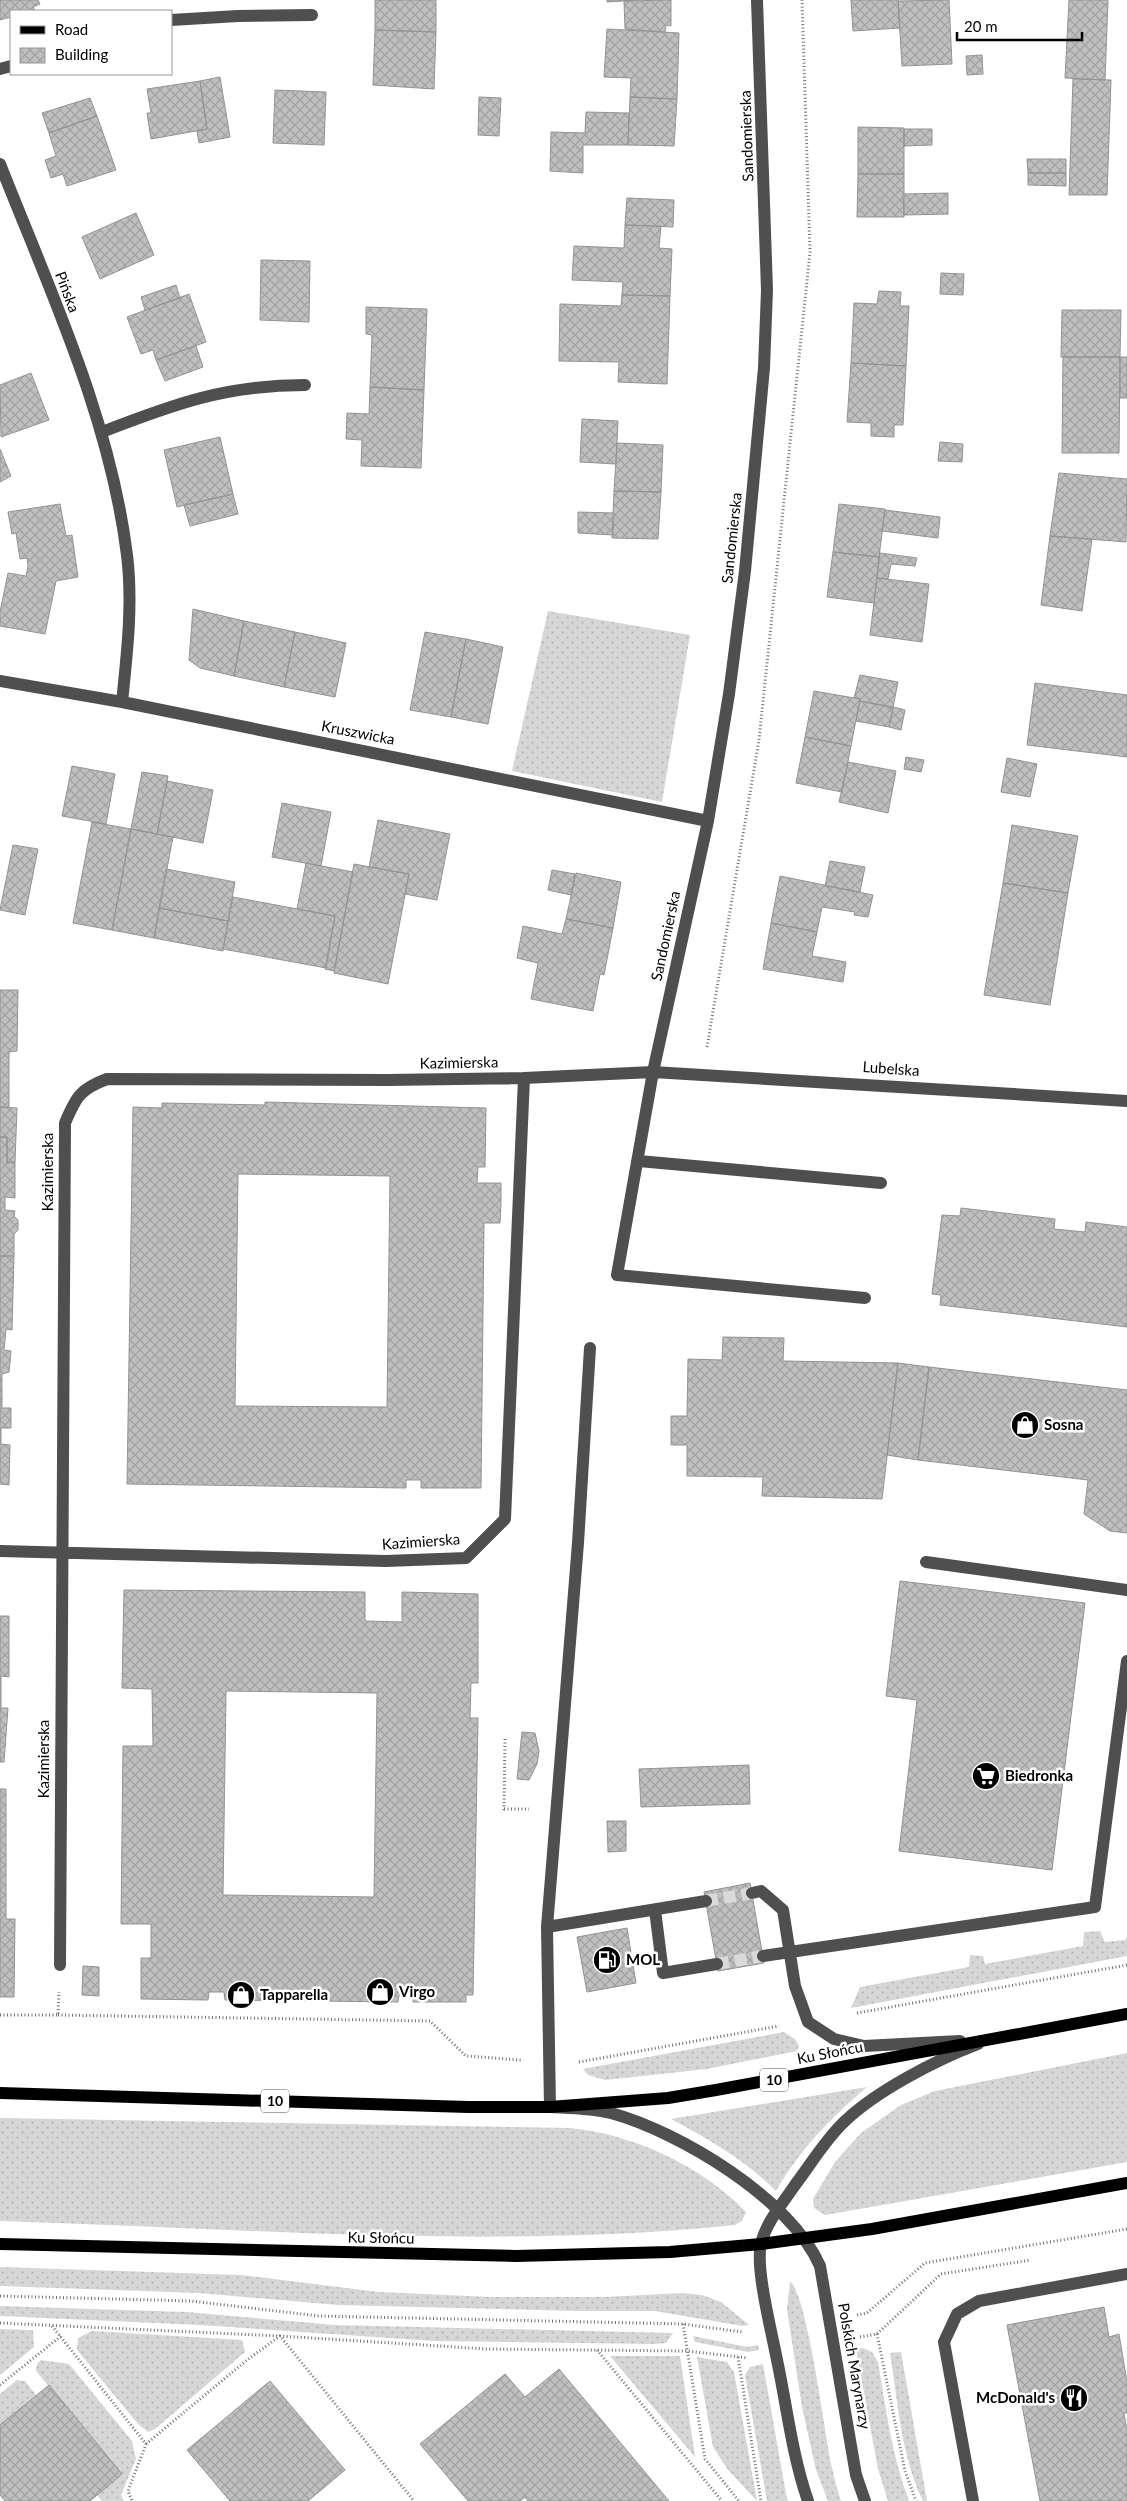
<svg xmlns="http://www.w3.org/2000/svg" width="1127" height="2501" viewBox="0 0 1127 2501" font-family="Lato,sans-serif">
	<style>
		.grass { fill: url(#grass-dots) }
		.building { fill: url(#building-cross-hatch); stroke: #939393; fill-rule: evenodd }
		.lines { fill: none; stroke-linecap: round; stroke-linejoin: round }
		.minor-tunnel { stroke: #d9d9d9; stroke-width: 12; stroke-dasharray: 12 6; stroke-linecap: butt }
		.path { stroke: #717171; stroke-width: 3; stroke-dasharray: 1 2.5; stroke-linecap: butt }
		.minor { stroke: #4f4f4f; stroke-width: 12 }
		.major { stroke: #000; stroke-width: 12 }
		.labels { text-anchor: middle; stroke-width: 5; stroke-linejoin: round; paint-order: stroke }
		.shield { fill: #fff; stroke: #4c4c4c; stroke-width: 1 }
		.shield-label { font-size: 14px; font-weight: bold; fill: #000 }
		.street-label { font-size: 15px; fill: #000; stroke: #fff }
		.poi-label { font-size: 15px; font-weight: bold; fill: #000; stroke: #fff; text-anchor: start }
	</style>
	<defs>
		<pattern id="grass-dots" width="8" height="8" patternUnits="userSpaceOnUse" patternTransform="scale(1.25)"><rect width="8" height="8" fill="#d6d6d6"/><path d="M2 2h.1M6 6h.1" fill="none" stroke="#b6b6b6" stroke-width="1.8" stroke-linecap="round"/></pattern>
		<pattern id="building-cross-hatch" width="8" height="8" patternUnits="userSpaceOnUse" patternTransform="scale(1.25)"><rect width="8" height="8" fill="#bfbfbf"/><path d="M0 0l8 8M0 8l8-8" fill="none" stroke="#a2a2a2"/></pattern>
	</defs>
	<rect width="100%" height="100%" fill="#fff"/>
	<path class="grass" d="M548,611l142,24 -28,167 -150,-31z
		M1100,1931l5,11 20,-2 2,-3v19l-276,52 9,-21 109,-20 1,-12 13,1 2,8 98,-18 1,-14z
		M784,2032l11,7 4,7 -2,5 -90,18 -102,11 -17,-5 -5,-6z
		M1127,2053v109l-302,53 -11,-7 -1,-9 22,-37 26,-29 40,-28 34,-14z
		M867,2087c-36,31 -67,62 -91,104 -31,-31 -66,-51 -105,-72z
		M0,2118l570,10c63,6 132,38 176,84l-4,9 -7,4c-244,25 -491,3 -735,-4z
		M0,2267l241,8 138,17 112,5h114l78,-4 19,2 19,7 28,23 -7,1 -87,-15h-79l-238,-6 -139,-12 -199,-7z
		M790,2282c16,7 36,157 41,182 3,13 6,25 10,37h-13l-12,-31 -14,-63 -15,-98z
		M0,2306l186,6 149,13 338,8 -7,10 -13,1 -219,-3 -234,-16 -200,-9z
		M0,2329l33,1 1,17 -34,28z
		M92,2331l150,9 3,12 -90,77 -7,3 -10,-8 -61,-74 1,-12z
		M693,2336l54,11 11,-2 1,5 -11,2 -53,-10z
		M863,2348l9,4 6,10c8,47 14,95 31,139h-21l-10,-32 -22,-120z
		M901,2352l26,149h-4c-22,-45 -25,-99 -33,-148z
		M610,2356h70l15,101z
		M697,2357l30,5 7,10 23,129 -29,-31 -15,-23z
		M41,2360l28,4 63,77 4,18 -15,36 3,6h-22l-5,-6 25,-21 -86,-103 1,-7z
		M763,2364l23,130 2,7h-21l-22,-126 5,-8z
		M17,2380l8,1 11,14 -36,30v-31z"/>
	<path class="building" d="M0,0h38l2,4 -7,3 2,4h-24v6l-11,3z
		M375,0h61v32l-61,-2z
		M607,0h31l-31,2z
		M671,0v26l-5,-1 -1,7 -40,-3 -1,-28z
		M851,0h47l2,28 -47,3z
		M949,0l3,64 -50,2 -4,-65z
		M1069,0h39l-3,80 -40,-2z
		M607,29l72,4 -2,66 -47,-2 1,-19 -27,-1z
		M375,30l61,2 -2,57 -61,-4z
		M982,55l1,19 -16,1 -1,-19z
		M220,77l10,60 -31,6 -2,-12 10,-2 -7,-48z
		M1073,79l38,1 -4,115h-38z
		M200,81l7,48 -56,10 -4,-26h4l-4,-24z
		M275,90l51,2 -2,53 -51,-2z
		M479,97l22,1 -2,38 -21,-1z
		M630,97l47,2 -3,47 -46,-1z
		M90,98l7,18 -48,17 -7,-20z
		M586,112l43,1 -1,32h-45v28l-33,-2 1,-39 34,1z
		M97,116l19,54 -49,16 -4,-12 -12,4 -6,-18 11,-4 -7,-23z
		M858,127l46,1v46h-46z
		M904,129h28v16l-28,1z
		M1027,159h39v14h-38z
		M1028,173h38v13l-38,-1z
		M858,174h46v43h-47z
		M948,193v21l-44,1 -1,-21z
		M627,198l47,2 -1,27 -48,-2z
		M136,213l18,42 -54,24 -18,-42z
		M625,225l36,1 -2,22 13,1 -2,47 -48,-1 1,-13 -51,-2 2,-34 50,2z
		M261,260l49,1 -1,61 -49,-2z
		M941,273l23,1 -1,21 -23,-1z
		M176,285l4,13 -35,12 -4,-13z
		M879,291l22,1 -1,14h9l-3,60 -55,-3 3,-60 23,1z
		M189,294l17,48 -50,18 -3,-10 -12,4 -14,-37z
		M622,295l48,1 -3,88 -49,-2 1,-20 -60,-1 1,-57 61,2z
		M366,307l61,2 -3,81 -54,-3 2,-52 -6,-1z
		M1062,310h59l-1,47h-59z
		M196,346l7,21 -38,14 -9,-21z
		M1063,357h57l-1,96h-57z
		M1120,357h7v41h-7z
		M851,363l55,3 -3,59h-9v12l-23,-1v-13l-24,-1z
		M31,373l18,47 -48,17 -1,-52z
		M370,387l54,3 -3,78 -60,-2 1,-26 -16,-1 1,-26 22,1z
		M582,419l36,2 -2,43 -36,-2z
		M220,437l13,57 -56,13 -13,-57z
		M940,442l23,2 -1,18 -24,-1z
		M617,443l46,2 -2,47 -47,-1z
		M0,449l11,27 -11,6z
		M1059,473l68,6 -1,63 -76,-6z
		M614,491l47,1 -3,47 -46,-1z
		M233,494l5,20 -48,12 -6,-21z
		M60,504l6,32 6,-1 6,42 -22,4 -11,53 -45,-8v-14l8,-39 18,3 2,-10 -1,-8 -7,1 -4,-26 -4,1 -4,-22z
		M839,504l46,5 -6,48 -46,-5z
		M885,510l55,7 -2,21 -56,-7z
		M578,512l36,1 -1,22 -35,-2z
		M1050,536l42,3 -10,72 -41,-6z
		M833,552l46,5 -5,46 -47,-6z
		M880,553l37,5 -2,8 -24,-2 -3,15 -11,-1z
		M877,578l52,6 -7,58 -52,-7z
		M193,609l51,12 -10,55 -34,-8 -11,-8z
		M244,621l51,11 -11,55 -50,-11z
		M295,632l51,11 -11,54 -51,-10z
		M425,632l41,7 -15,78 -41,-7z
		M466,639l37,8 -15,77 -37,-7z
		M860,675l38,7 -5,25 -33,-6v-2l-6,-1z
		M1035,683l92,12v62l-100,-12z
		M814,691l46,8 -9,47 -46,-9z
		M860,701l33,7 -4,19 -33,-6z
		M893,707l12,3 -4,20 -12,-3z
		M805,737l46,9 -9,46 -46,-9z
		M906,757l18,3 -3,12 -17,-3z
		M1007,758l30,6 -7,33 -29,-5z
		M848,762l48,9 -8,42 -49,-11z
		M72,766l43,8 -9,50 -44,-8z
		M142,772l26,4 -11,58 -26,-5z
		M167,781l46,9 -10,53 -46,-9z
		M282,803l49,9 -10,54 -49,-9z
		M378,820l72,14 -13,66 -32,-6 4,-20 -40,-7z
		M92,822l39,7 -19,101 -39,-7z
		M1012,825l66,11 -10,57 -65,-10z
		M131,829l42,8 -19,101 -42,-8z
		M13,845l25,4 -13,66 -25,-5z
		M830,861l35,6 -5,25 -35,-6z
		M306,863l47,9 -19,99 -9,-2 10,-53 -38,-7z
		M354,864l55,10 -21,110 -54,-11z
		M166,869l69,13 -7,39 -69,-13z
		M552,870l23,4 -4,21 -23,-5z
		M576,873l45,9 -8,46 -47,-9z
		M780,876l93,19 -5,22 -14,-2 1,-3 -33,-5 -5,25 -46,-9z
		M1003,883l65,10 -18,112 -66,-10z
		M233,897l102,19 -9,52 -103,-19z
		M159,908l69,13 -5,30 -69,-13z
		M566,919l47,9 -9,47 -4,-1 -7,37 -62,-12 7,-36 -21,-5 6,-32 39,8z
		M771,923l46,9 -5,24 34,6 -3,20 -80,-13z
		M0,990h18l-1,61 -8,1v56l-9,-1z
		M265,1102l221,6 -1,59h-7l-1,16h24v21l-1,19h-16l-3,265h-60v-8h-15v8l-279,-4 6,-377 29,1v-5l103,2zM238,1174l152,2 -3,231 -152,-1z
		M0,1107l17,1 -2,54 -8,1v-26h-7z
		M0,1137h7v26l8,-1v36l-10,-1v13l10,1 -1,5 4,4v10l-4,4v22h-14z
		M961,1208l94,11 -1,10 31,3 1,-10 41,5v100l-187,-22 1,-10 -9,-1 10,-79 18,1z
		M0,1256h14l-2,74 -6,-1 -2,21 7,1 -2,21 -7,2v34h9v20h-10v16l9,1 -1,40 -9,-1z
		M723,1337l61,1 -1,23 115,2 -16,136 -120,-3 1,-19 -76,-1v-31h-16v-29h16l1,-57 34,1z
		M898,1363l31,4 -11,93 -31,-5z
		M929,1367l198,23v143l-17,-2 -26,-17 4,-34 -170,-20z
		M900,1581l185,22 -33,267 -153,-19 18,-151 -31,-4z
		M124,1590l241,2v29l37,1v-30l76,2v89h-7l-1,35h8l-5,277h-7v7h-53v-7h-14l-1,7 -173,-2 -1,-8h-15l-1,8 -67,-1v-41h10v-34h-30l2,-178h30l-1,-57 -30,-1zM226,1691l151,2 -3,204 -151,-2z
		M0,1616h9v61l-8,-1v32h7l-4,54h-4z
		M522,1732l13,1 4,18 -2,13 -8,16 -12,-1z
		M749,1765l1,39 -109,3 -2,-38z
		M0,1789h6v130h9l-1,78h-14z
		M607,1821h19v30l-18,1z
		M750,1883l14,80 -46,8 -14,-79z
		M627,1928l9,55 -49,9 -10,-55z
		M83,1966l16,1v29l-17,-1z
		M1104,2307l5,30 10,-3 8,48v31h-3l3,18v70h-87l-33,-176z
		M559,2369l110,132h-141l-3,-4 -5,4h-52l-48,-57 85,-70 20,23z
		M270,2381l75,89 -37,31h-78l-43,-51z
		M49,2385l73,89 -32,27h-85l-5,-6v-70z"/>
	<g class="lines">
		<path class="minor-tunnel" d="M706,1901l46,-8
			M717,1964l46,-8"/>
		<path class="path" d="M707,1047l52,-307 51,-488 -8,-252
			M505,1739l-1,70h25
			M857,2013l270,-48
			M0,2015h58l1,-23
			M58,2015l372,6 36,35 55,4
			M579,2062l200,-36
			M0,2296l191,5 128,15 364,8 59,8
			M857,2315l10,-2 58,-50 202,-34
			M0,2323l280,13 207,13 200,2 61,7
			M683,2324l22,135 34,42
			M52,2326l94,118 -18,47 4,10
			M877,2334l28,137 11,30
			M860,2337l17,-3 64,-60 90,-14
			M597,2350l125,151
			M738,2357l23,144
			M0,2385l61,-49
			M146,2444l101,-84 33,-24 134,165"/>
		<path class="minor" d="M757,0l10,290 -3,78 -19,203 -16,123 -21,127 -55,251 -36,203 248,23
			M171,20l67,-4 74,-1
			M0,69l11,-3
			M0,164c50,127 110,254 127,391 6,49 0,99 -5,147
			M102,432c72,-28 124,-47 203,-47
			M0,681l122,21 586,119
			M639,1161l242,22
			M590,1348l-12,195 -31,384 3,180c20,1 41,1 61,6 69,19 180,86 209,153l36,209 9,26
			M0,1551l386,10 80,-3 39,-39 19,-441 129,-6 474,29
			M926,1562l201,28
			M752,1893l9,-2 22,19 12,76 13,36 26,17 30,7 96,-5
			M655,1910l8,63 54,-9
			M547,1927l159,-26
			M763,1956l332,-49 32,-246
			M60,1965l5,-842c11,-26 15,-34 42,-44l280,1 137,-2
			M808,2501c-16,-46 -21,-94 -31,-141 -5,-27 -22,-92 -16,-116 5,-22 22,-41 34,-59 16,-21 30,-45 49,-63 32,-31 92,-62 134,-78
			M973,2501l-29,-159 13,-28 22,-13 148,-27"/>
		<path class="major" d="M0,2093l468,14h82l118,-9 48,-8 411,-76
			M0,2244l516,12 154,-4 91,-8 111,-15 255,-46"/>
	</g>
	<defs>
		<symbol id="shop-disc" viewBox="-11 -11 22 22"><circle r="9.5" fill="#000" stroke="#fff"/><path d="M-5-2.5h2.3a2.7 3.5 0 0 1 5.4 0H5L5.5 6h-11ZM-1.5-2.5h3a1.5 2.3 0 0 0-3 0Z" fill="#fff"/></symbol>
		<symbol id="supermarket-disc" viewBox="-11 -11 22 22"><circle r="9.5" fill="#000" stroke="#fff"/><path d="M-6-5.5h2.5l.6 2H6L4.5 2H-2.5L-4.4-4H-6ZM-1.5 3.2a1.3 1.3 0 1 0 .1 0ZM3 3.2a1.3 1.3 0 1 0 .1 0Z" fill="#fff"/></symbol>
		<symbol id="fuel-disc" viewBox="-11 -11 22 22"><circle r="9.5" fill="#000" stroke="#fff"/><path d="M-5.5-6h7V0h2V4h1.3V-2.5L3-4.5l.8-.8L6-3V5H2.5V1h-1V6h-7ZM-4.2-4.7v3.2H.2V-4.7Z" fill="#fff"/></symbol>
		<symbol id="restaurant-disc" viewBox="-11 -11 22 22"><circle r="9.5" fill="#000" stroke="#fff"/><path d="M-5-6h1v4h1v-4h1v4h1v-4h1v5L-1.5 .5V6h-2V.5L-5-1ZM5-6V6H3V1.5H1.5Q1.5-4 5-6Z" fill="#fff"/></symbol>
	</defs>
	<g fill-rule="evenodd">
		<use href="#shop-disc" x="1009" y="1409" width="32" height="32"/>
		<use href="#supermarket-disc" x="970" y="1760" width="32" height="32"/>
		<use href="#fuel-disc" x="591" y="1944" width="32" height="32"/>
		<use href="#shop-disc" x="364" y="1976" width="32" height="32"/>
		<use href="#shop-disc" x="225" y="1979" width="32" height="32"/>
		<use href="#restaurant-disc" x="1058" y="2382" width="32" height="32"/>
	</g>
	<g class="labels">
		<g class="shield">
			<rect x="760" y="2068.5" width="28" height="23" rx="4"/>
			<rect x="261" y="2089.5" width="28" height="23" rx="4"/>
		</g>
		<g class="shield-label">
			<text x="774" y="2085">10</text>
			<text x="275" y="2106">10</text>
		</g>
		<g class="street-label">
			<text transform="translate(747 136) rotate(-92)" y="5">Sandomierska</text>
			<text transform="translate(67 292) rotate(69)" y="5">Pińska</text>
			<text transform="translate(732 538) rotate(-84)" y="5">Sandomierska</text>
			<text transform="translate(358 733) rotate(11)" y="5">Kruszwicka</text>
			<text transform="translate(666 936) rotate(-78)" y="5">Sandomierska</text>
			<text transform="translate(459 1063) rotate(-1)" y="5">Kazimierska</text>
			<text transform="translate(891 1069) rotate(4)" y="5">Lubelska</text>
			<text transform="translate(48 1172) rotate(-90)" y="5">Kazimierska</text>
			<text transform="translate(421 1542) rotate(-4)" y="5">Kazimierska</text>
			<text transform="translate(44 1759) rotate(-90)" y="5">Kazimierska</text>
			<text transform="translate(830 2053) rotate(-11)" y="5">Ku Słońcu</text>
			<text transform="translate(381 2238) rotate(1)" y="5">Ku Słońcu</text>
			<text transform="translate(854 2366) rotate(80)" y="5">Polskich Marynarzy</text>
		</g>
		<g class="poi-label">
			<text x="1044" y="1430">Sosna</text>
			<text x="1005" y="1781">Biedronka</text>
			<text x="626" y="1965">MOL</text>
			<text x="399" y="1997">Virgo</text>
			<text x="260" y="2000">Tapparella</text>
			<text x="1055" y="2403" text-anchor="end">McDonald's</text>
		</g>
	</g>
	<rect x="10" y="10" width="162" height="65" fill="#ffffff" stroke="#999999"/>
	<rect x="20" y="26" width="25" height="8" fill="#000000" stroke="#999999"/>
	<text x="55" y="35" font-size="15" fill="#000000">Road</text>
	<rect x="20" y="48" width="25" height="15" fill="url(#building-cross-hatch)" stroke="#999999"/>
	<text x="55" y="60" font-size="15" fill="#000000">Building</text>
	<path d="M957 32v8h125v-8" fill="none" stroke="#000000" stroke-width="2.5"/>
	<text x="964" y="32" font-size="15" fill="#000000" stroke="#ffffff" stroke-width="4" paint-order="stroke">20 m</text>
</svg>
